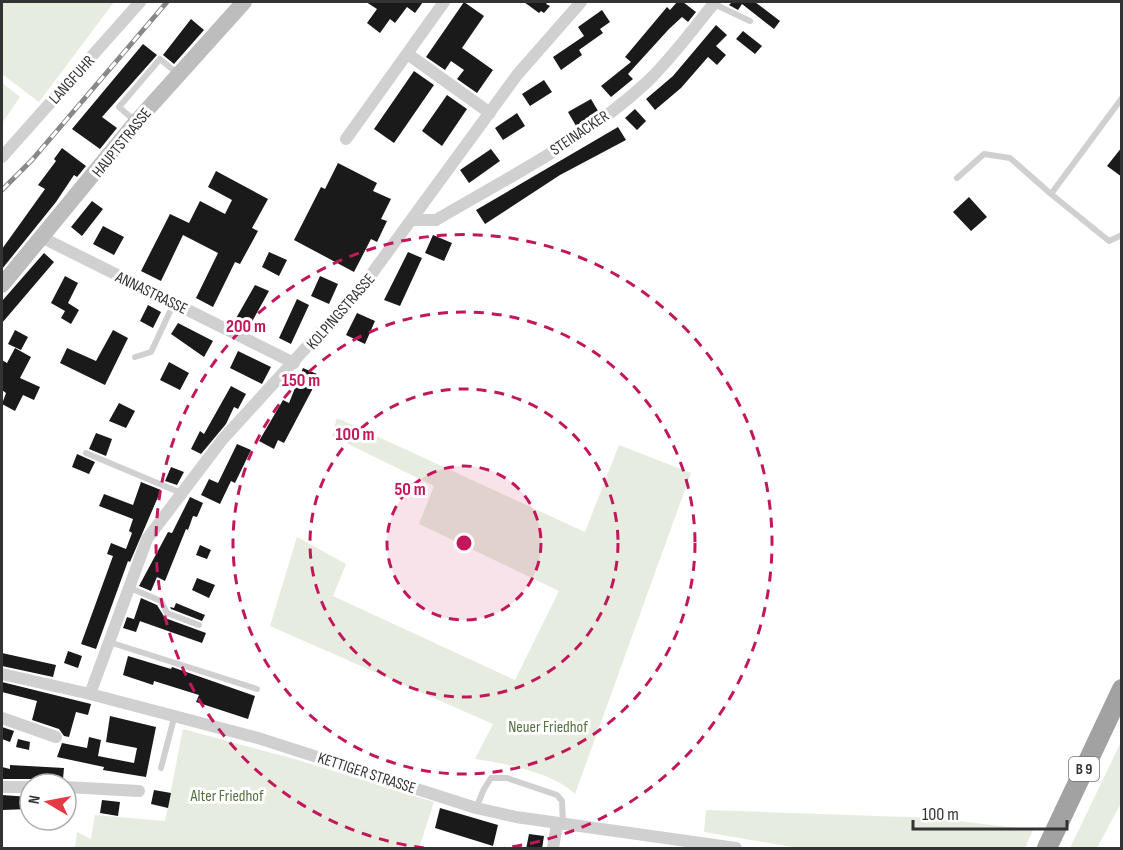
<svg xmlns="http://www.w3.org/2000/svg" width="1123" height="850" viewBox="0 0 1123 850" font-family="'Sofia Sans Condensed',sans-serif">
	<style>
		.green { fill: #e6ecdf }
		.building { fill: #1a1a1a }
		.lines { fill: none; stroke-linecap: round; stroke-linejoin: round }
		.service { stroke: #d0d0d0; stroke-width: 6 }
		.minor { stroke: #d0d0d0; stroke-width: 12 }
		.secondary { stroke: #bdbdbd; stroke-width: 16 }
		.trunk { stroke: #a2a2a2; stroke-width: 20 }
		.rail-casing { stroke: #888; stroke-width: 5 }
		.rail { stroke: #fff; stroke-width: 3; stroke-dasharray: 9; stroke-linecap: butt }
		.ring { fill: none; stroke: #c2185b; stroke-width: 3; stroke-dasharray: 10 8 }
		.labels { text-anchor: middle; stroke-width: 6; stroke-linejoin: round; paint-order: stroke }
		.shield { fill: #fff; stroke: #707070; stroke-width: 1.5 }
		.shield-label { font-size: 15px; font-weight: bold; fill: #333 }
		.street-label { font-size: 16px; fill: #333; stroke: #fff }
		.park-label { font-size: 16px; fill: #56703f; stroke: #fff }
		.centre { fill: #c2185b; stroke: #fff; stroke-width: 3 }
		.ring-label { font-size: 18px; text-anchor: middle; font-weight: bold; fill: #c2185b; stroke: #fff; stroke-width: 6; stroke-linejoin: round; paint-order: stroke }
	</style>
	<rect width="100%" height="100%" fill="#fff"/>
	<path class="green" d="M2,2h112l-75,100 -37,-28z
		M2,83l18,14 -18,26z
		M337,418l248,114 34,-87 72,28 -116,321c-20,-21 -71,-31 -100,-35l18,-35 -223,-98 27,-89 49,27 -13,32 182,84 44,-89 -140,-67 15,-38 -102,-50z
		M183,729l115,31 136,42 -15,46h-344l2,-16 14,7 4,-24 70,6z
		M1121,742l-1,63 -23,43h-27z
		M706,810l228,8 99,12 -8,18h-227l-94,-16z"/>
	<path class="building" d="M366,2h57l-8,11 -8,-6 -12,16 -5,-4 -10,14 -13,-10 10,-14z
		M464,2l20,14 -22,32 31,22 -16,23 -20,-14 7,-9 -13,-9 -6,9 -19,-13z
		M524,2h24l-2,2 4,2 -6,7 -3,-2 -2,2z
		M677,2h6l13,10 -8,10 -6,-5 -13,12 -41,45 5,5 -22,18 -10,-11 30,-24 -6,-5 42,-50 3,3z
		M732,2h23l25,19 -6,8 -32,-25 -4,6 -9,-5z
		M602,10l8,12 -10,7 3,4 -24,17 3,5 -21,15 -8,-13 31,-21 -6,-9z
		M191,19l13,11 -30,34 -11,-9z
		M716,25l11,10 -11,11 10,9 -9,10 -9,-8 -27,31 -26,22 -9,-11 27,-23z
		M743,31l19,15 -7,8 -19,-15z
		M143,44l14,11 -55,62 15,11 -17,21 -28,-20z
		M414,71l20,14 -40,58 -20,-14z
		M544,80l8,12 -22,14 -8,-12z
		M447,95l20,14 -25,37 -20,-15z
		M591,99l7,12 -22,15 -8,-14z
		M635,109l11,12 -9,9 -12,-12z
		M517,113l8,13 -22,14 -8,-12z
		M618,127l8,13 -66,35 -75,49 -9,-14z
		M1122,147v30l-15,-11z
		M62,148l24,18 -9,11 -3,-2 -18,27 -54,67v-20l43,-60 -7,-4 18,-24 -2,-2z
		M491,149l9,12 -31,22 -9,-13z
		M338,163l39,20 -4,8 18,8 -10,20 6,2 -10,21 -6,-3 -17,33 -60,-32 27,-53 4,2z
		M216,171l52,28 -16,29 6,3 -18,33 -5,-2 -22,45 -17,-9 22,-45 -35,-18 -22,46 -20,-10 29,-57 19,9 11,-22 25,13 7,-14 -24,-13z
		M969,197l18,20 -16,14 -18,-19z
		M92,201l11,8 -21,27 -11,-9z
		M103,226l21,11 -10,18 -21,-11z
		M433,235l19,8 -8,18 -19,-8z
		M269,252l18,8 -8,16 -17,-9z
		M408,252l14,6 -22,48 -16,-6z
		M44,253l10,9 -52,61v-22z
		M65,276l13,7 -10,20 11,7 -8,14 -10,-6 4,-7 -14,-8z
		M320,276l18,8 -9,20 -18,-8z
		M255,285l14,6 -20,36 -14,-7z
		M297,299l12,6 -18,39 -12,-6z
		M148,305l13,7 -8,16 -13,-7z
		M357,313l18,8 -10,23 -19,-9z
		M178,323l35,18 -9,16 -33,-23z
		M15,330l13,7 -7,13 -13,-6z
		M113,330l15,8 -23,47 -45,-22 7,-15 29,13z
		M15,348l16,9 -11,21 20,9 -6,13 -11,-5 -8,16 -13,-7 4,-11 -4,-3v-30l5,3z
		M238,351l33,16 -9,17 -32,-16z
		M169,362l20,11 -9,17 -20,-10z
		M303,368l14,6 -5,16 -28,53 -6,-3 -4,9 -15,-8 24,-41 6,3z
		M231,386l15,8 -8,15 -4,-2 -8,17 -25,30 -10,-5 9,-18 4,3z
		M119,403l16,8 -9,17 -17,-7z
		M96,433l16,6 -6,17 -17,-7z
		M237,444l14,6 -16,33 -4,-2 -11,23 -19,-9 8,-16 9,4z
		M77,454l18,8 -6,12 -17,-7z
		M171,467l13,5 -7,13 -12,-4z
		M141,482l20,8 -31,72 -2,-1 -32,88 -15,-5 32,-88 -6,-2 4,-11 15,6 6,-16 -3,-2 4,-12 -34,-13 5,-12 29,11z
		M190,497l13,6 -6,14 -4,-1 -5,14 -2,-1 -21,52 -8,-4 -6,14 -12,-5 29,-54 4,1z
		M200,545l11,5 -4,9 -11,-4z
		M197,578l18,7 -6,13 -17,-8z
		M141,598l16,7 8,13 41,15 -4,10 -68,-24z
		M176,603l29,12 -3,6 -31,-12 -1,-2 4,1z
		M127,617l13,4 -4,11 -13,-4z
		M68,651l14,5 -4,12 -14,-5z
		M2,653l54,12 -3,12 -51,-11z
		M128,656l43,13 1,-2 83,29 -7,23 -52,-17 3,-7 -45,-14 -1,4 -30,-10z
		M2,682l89,22 -3,11 -12,-3 -7,25 -5,-1 -5,-7 -27,-9 5,-19 -35,-9z
		M110,716l46,11 -10,50 -43,-7 1,-3 -47,-10 5,-14 25,5 2,-11 12,3 -3,16 36,7 3,-15 -31,-6z
		M2,727l12,4 -4,11 -8,-3z
		M18,739l12,3 -1,8 -13,-3z
		M10,765l54,3 -1,11h-61v-12l8,2z
		M154,790l17,3 -3,15 -17,-4z
		M2,795l28,2v12l-28,1z
		M102,800l18,2 -2,14 -18,-3z
		M440,808l58,17 -5,21 -58,-18z
		M529,834l15,2 -2,13h-16z"/>
	<g class="lines">
		<path class="service" d="M714,4l36,17
			M1122,98l-71,96 58,47 13,-6
			M136,122l-17,-15 41,-48 18,15
			M957,178l27,-24 26,4 41,36
			M135,357l16,-5 23,-49
			M86,453l95,40
			M130,588l31,13 6,12 32,12
			M109,642l148,47
			M161,768l13,-50
			M476,808l8,-19 7,-11h16l50,17 5,6 1,23"/>
		<path class="minor" d="M409,55l81,58
			M346,139l98,-137
			M2,157l138,-155
			M413,220h23c71,-42 150,-81 211,-138 25,-24 46,-53 68,-80
			M43,238l251,125
			M2,674l88,20 168,44 218,70 40,9 220,31
			M90,694l57,-155 75,-99 143,-157 152,-208 64,-73
			M2,718l54,19
			M2,787h28
			M66,787l73,4
			M553,848l4,-24"/>
		<path class="secondary" d="M2,285l134,-163 108,-120"/>
		<path class="trunk" d="M1047,848l75,-159"/>
		<defs>
			<path id="rail" d="M2,190l30,-30 135,-158"/>
		</defs>
		<use href="#rail" class="rail-casing"/>
		<use href="#rail" class="rail"/>
	</g>
	<circle cx="464" cy="543" r="77" fill="#c2185b" fill-opacity=".12"/>
	<g class="ring">
		<circle cx="464" cy="543" r="77"/>
		<circle cx="464" cy="543" r="154"/>
		<circle cx="464" cy="543" r="231"/>
		<path d="M424 848A308 308 0 1 1 504 848"/>
	</g>
	<g class="labels">
		<rect class="shield" x="1069" y="757" width="30" height="24" rx="4.5"/>
		<g class="shield-label">
			<text x="1084" y="774">B 9</text>
		</g>
		<g class="street-label">
			<text transform="translate(71 79) rotate(-48)" y="6">LANGFUHR</text>
			<text transform="translate(579 132) rotate(-34)" y="6">STEINACKER</text>
			<text transform="translate(121 142) rotate(-51)" y="6">HAUPTSTRASSE</text>
			<text transform="translate(152 292) rotate(26)" y="6">ANNASTRASSE</text>
			<text transform="translate(340 311) rotate(-49)" y="6">KOLPINGSTRASSE</text>
			<text transform="translate(367 772) rotate(18)" y="6">KETTIGER STRASSE</text>
		</g>
		<g class="park-label">
			<text x="548" y="732">Neuer Friedhof</text>
			<text x="227" y="801">Alter Friedhof</text>
		</g>
	</g>
	<circle cx="464" cy="543" r="9" class="centre"/>
	<g class="ring-label">
		<text x="246" y="332">200 m</text>
		<text x="301" y="386">150 m</text>
		<text x="355" y="440">100 m</text>
		<text x="410" y="495">50 m</text>
	</g>
	<rect width="1123" height="850" fill="none" stroke="#333333" stroke-width="6"/>
	<g transform="translate(48 802) rotate(280)"><circle r="28" fill="#ffffff" stroke="#adadad" stroke-width="1.5"/>
	<path d="M0-4.5L10 22L0 15L-10 22Z" fill="#e63946"/>
	<text y="-9" font-size="16" font-weight="bold" text-anchor="middle" fill="#333333">N</text>
	</g>
	<path d="M913 820v9h154v-9" fill="none" stroke="#333333" stroke-width="3"/>
	<text x="922" y="820" font-size="18" fill="#333333" stroke="#ffffff" stroke-width="4.5" paint-order="stroke">100 m</text>
</svg>
